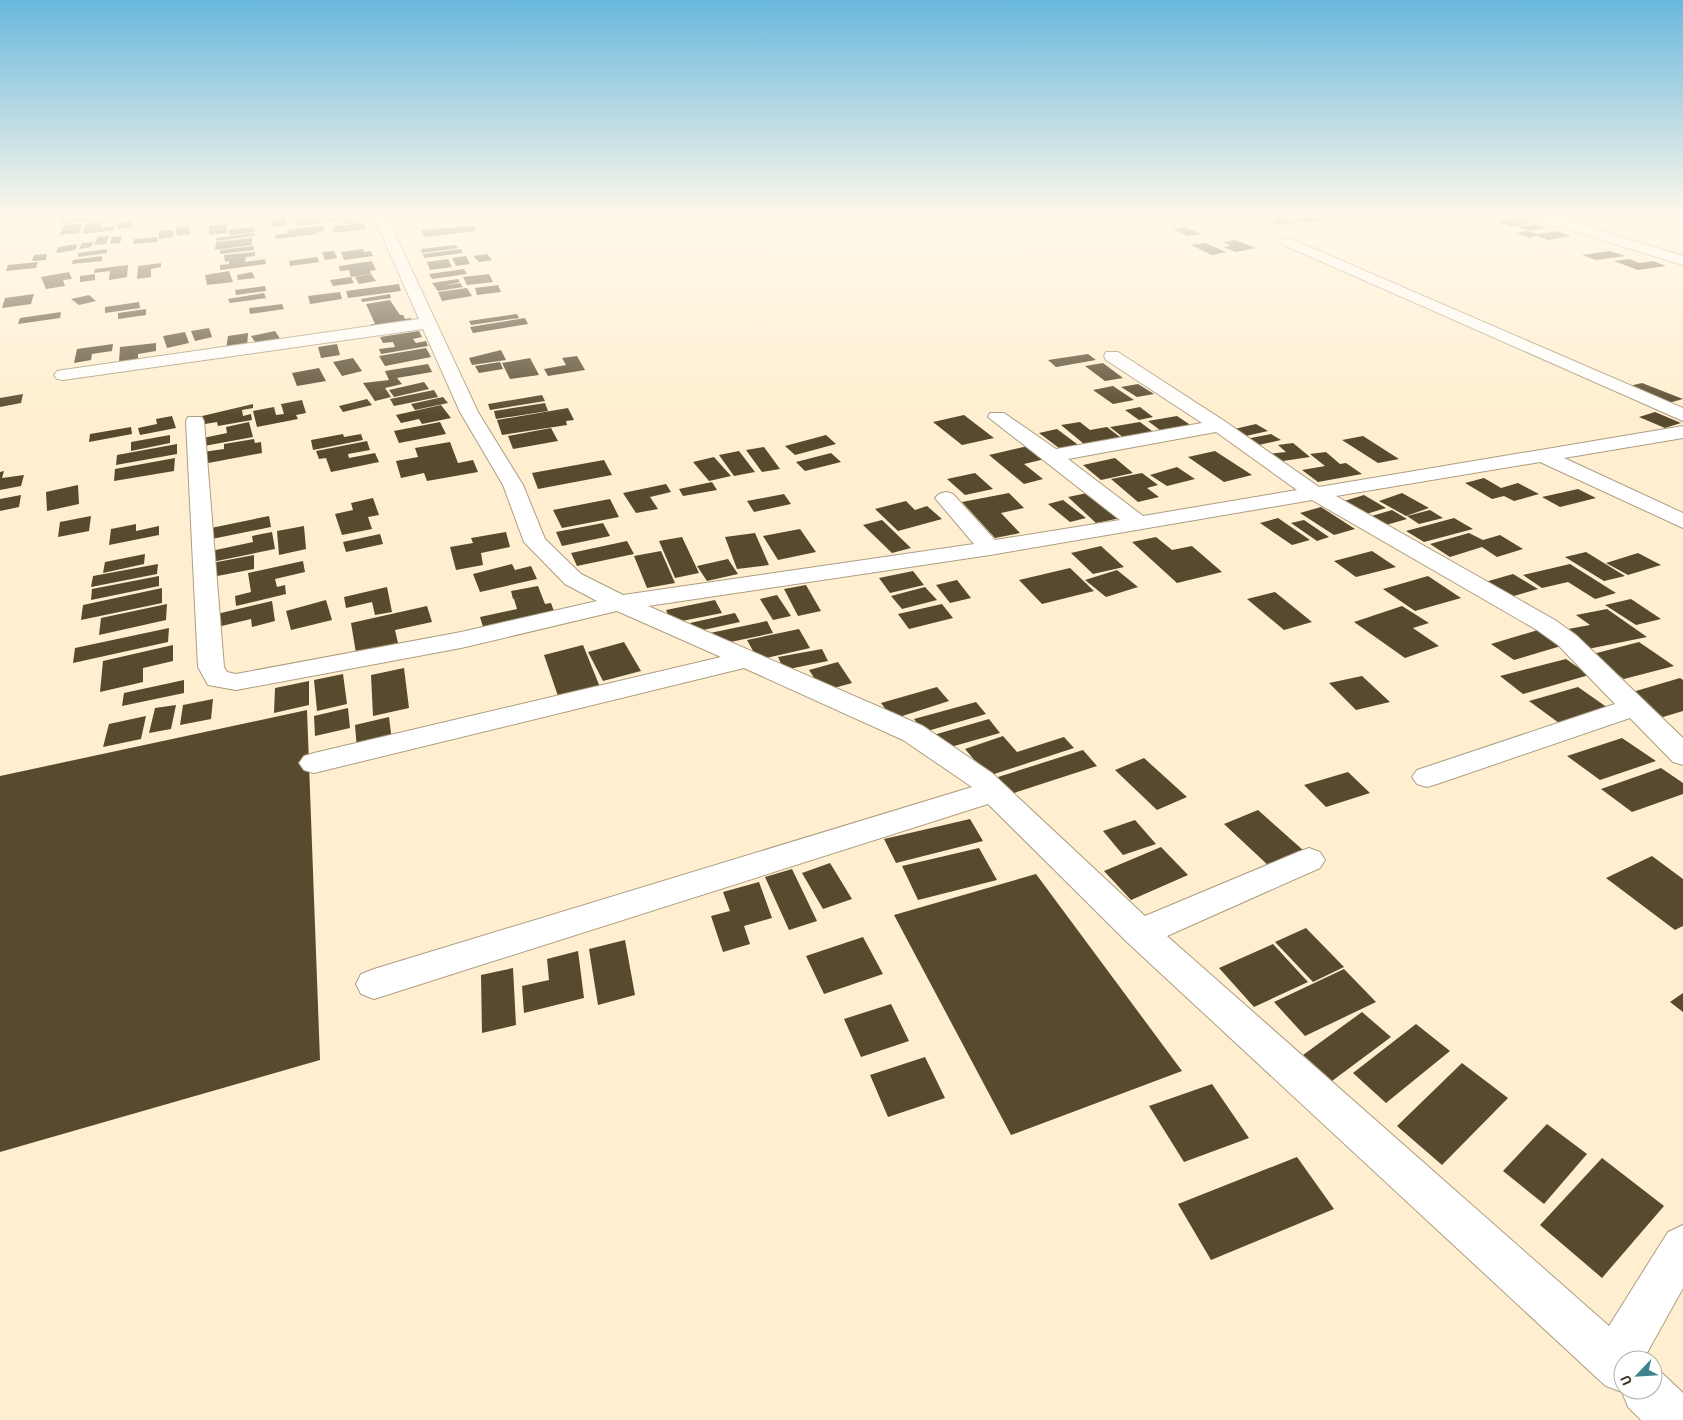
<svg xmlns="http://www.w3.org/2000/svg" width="1683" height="1420" viewBox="0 0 1683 1420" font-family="Barlow,sans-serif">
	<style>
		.building { fill: #574a2f }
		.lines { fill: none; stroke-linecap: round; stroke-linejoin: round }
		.minor-casing { stroke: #ad9e81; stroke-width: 2 }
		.minor { fill: #fff; fill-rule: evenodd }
	</style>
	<rect width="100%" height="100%" fill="#ffefd0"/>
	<path class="building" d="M88,217l-1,4 -26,3 2,-4z
		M294,217h15l3,4 -1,-4h9l2,6 -24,3z
		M322,217h31v1l-29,4z
		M1271,217h16l12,5 -19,3 -10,-4 8,-1z
		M1291,217h21l8,4 -15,2z
		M1518,217l16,5 -22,5 -16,-5z
		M285,218l2,7 -14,2 -2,-7z
		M368,218l1,3 -26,3 -1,-3z
		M134,220l-1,7 -16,2 1,-7z
		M102,222l-1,6 14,-2 -1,4 -31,4 2,-10z
		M364,223l2,6 -32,4 -1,-7z
		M82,224l-3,9 -19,2 4,-10z
		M226,224l1,9 -18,2v-9z
		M1535,224l11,4 -16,3 -11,-4z
		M323,225l2,6 -8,1v2l-41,5 -1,-4 13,-2 -1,-3z
		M189,226l1,8 -13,2 -1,-8z
		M474,226l2,5 -52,6 -3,-7z
		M255,227v5l-26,3v-5z
		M1185,227l16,7 -13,2 -16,-7z
		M173,230v7l-14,2v-8z
		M1527,231l10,3 20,-3 14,5 -23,4 -11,-4 -8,2 -13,-5z
		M254,233l1,3 -39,5v-3z
		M109,236l-3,8 -12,1 4,-8z
		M122,236l-2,7 -10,1 2,-7z
		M158,237l-1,5 -24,2 1,-5z
		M252,238v7l-37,5 1,-8z
		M1235,240l21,8 -20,4 -13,-5 8,-1 -8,-4z
		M94,242l-3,5 -12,2 3,-6z
		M1205,243l21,9 -14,3 -21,-10z
		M77,244l-1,6 -20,3 2,-6z
		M456,245l2,3 -36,5 -1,-4z
		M254,246v4l-34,4v-4z
		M107,249v4l-29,4v-4z
		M363,249l1,3 7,-1 2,5 -29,4 -3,-8z
		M461,249l2,4 -39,5 -1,-4z
		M334,251l3,7 -12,2 -3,-8z
		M1610,251l15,5 -29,4 -14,-5z
		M255,252v4l-9,1 -1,5 20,-3 1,5 -46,6v-5l9,-1v-3l-4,1 -1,-7z
		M47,254l-1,6 -14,1 2,-6z
		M487,254l5,6 -13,2 -6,-6z
		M102,256v5l-30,3 1,-4z
		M466,256l4,8 -14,2 -4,-8z
		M317,257l2,5 -29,4 -1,-5z
		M448,259l4,8 -22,3 -3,-8z
		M1630,259l9,4 14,-2 13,5 -28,4 -24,-9z
		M372,261l4,9 -6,1 1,3 -20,3 -2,-7 -9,1 -1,-5z
		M38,262l-2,6 -30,3 2,-6z
		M161,263v4l-10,2v8l-14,2 1,-13z
		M128,265l-1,12 -18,3 1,-9 -16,2 1,-4z
		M464,269l3,5 -35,5 -3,-5z
		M229,271l4,11 -26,3 -2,-10z
		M69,272l3,7 -9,1 2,6 -19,3 -5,-12z
		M252,272l3,6 -17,2 -1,-5z
		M95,274v6l-15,2v-6z
		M371,274l5,7 -17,3 -4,-7z
		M489,274l4,8 -26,3 -4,-8z
		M351,277l3,6 -21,3 -3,-6z
		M458,279l2,3 -16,4 16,-3 3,4 -25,4 -6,-8z
		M399,284l2,7 -53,7 -2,-7z
		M498,285l3,7 -24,3 -2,-7z
		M265,286l1,5 -30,4 -1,-5z
		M467,288l5,8 -30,5 -4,-9z
		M340,292l2,7 -32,5 -2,-8z
		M264,293l2,5 -36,5 -2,-4z
		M34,294l-3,10 -29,4 3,-10z
		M390,294l1,4 -29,4 -1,-3z
		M89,295l7,6 -17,4 -8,-6z
		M390,300l10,15h3l2,4 6,-1 3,6 -41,6 -2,-6h4l-9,-20z
		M139,302l1,6 -35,5v-6z
		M282,304l2,5 -34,5 -1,-6z
		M146,309v6l-28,4v-6z
		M61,312l-1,6 -42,6 2,-6z
		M517,314l2,4 -48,7 -2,-4z
		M525,318l3,6 -55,9 -3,-6z
		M209,328l3,9 -17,4 -4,-10z
		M275,331l6,9 -24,5 -6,-9z
		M419,331l3,6 -9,2 3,4 10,-2 2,5 -47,8 -2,-5 16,-2 -2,-5 -10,1 -3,-6z
		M185,332l4,11 -22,5 -4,-12z
		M248,333l-1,14 -21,2 2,-13z
		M156,343v8l-18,3v5l-19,3 1,-15z
		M113,344l-1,7 -20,3 -1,6 -17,3 3,-14z
		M337,344l3,11 -19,3 -3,-11z
		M426,348l5,9 -46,9 -6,-10z
		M501,350l5,10 -34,5 -3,-7z
		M1088,354l8,6 -40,7 -8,-7z
		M577,356l8,14 -37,6 -4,-7 22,-4 -4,-7z
		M353,358l9,13 -20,5 -9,-14z
		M530,358l9,17 -29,4 -8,-16z
		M500,362l3,7 -24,4 -4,-7z
		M1103,363l20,15 -18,3 -20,-15z
		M428,364l4,8 -35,6 5,6 -17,4 6,9 -16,4 -12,-18 26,-3 -4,-9z
		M319,368l7,13 -29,5 -5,-13z
		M424,382l5,7 -35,8 -5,-7z
		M1642,383l41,16 -18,5 -40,-17z
		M1138,384l16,10 -17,3 -16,-10z
		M1113,386l21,14 -21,4 -20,-14z
		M434,390l4,7 -44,9 -4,-7z
		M23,394l-2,9 -21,4v-9z
		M542,395l3,6 -55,9 -2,-6z
		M443,397l5,6 -33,7 -4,-6z
		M367,399l5,6 -29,7 -4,-6z
		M302,400l4,13 -10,2 2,4 -41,8 -4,-16 21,-4 2,8 8,-1 -3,-10z
		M545,403l3,8 -52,8 -2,-8z
		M253,404v4l-11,2 1,6 8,-2 1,6 -34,6 -1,-4 -18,3 -1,-8z
		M441,405l10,13 -29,6 -3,-5 -18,4 -5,-8z
		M1140,407l13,10 -14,3 -14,-10z
		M568,408l6,12 -8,1 1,4 -65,10 -5,-15z
		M1655,412l26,11 -16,5 -26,-11z
		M964,415l30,23 -32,7 -29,-23z
		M172,416l4,12 -36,7 -2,-7 19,-4 -1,-5z
		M1177,416l18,12 -30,6 -17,-13z
		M249,422l4,15 -49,9 -1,-8 24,-5 -1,-6z
		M440,422l6,12 -47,9 -5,-12z
		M1080,422l10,8 17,-3 13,10 -36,7 -23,-19z
		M1140,422l16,12 -31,5 -15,-12z
		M1256,424l12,7 -31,7 -11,-7z
		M131,427l1,7 -43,8 1,-8z
		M551,428l7,13 -45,8 -5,-13z
		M1057,429l24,18 -18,4 -24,-18z
		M343,434l1,3 17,-3 2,6 -50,10 -2,-10z
		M1271,434l10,6 -31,7 -9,-7z
		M170,435v8l-39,8v-9z
		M826,435l10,9 -41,11 -10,-9z
		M1363,436l36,23 -21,4 -36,-23z
		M254,439l1,4 6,-1 1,11 -59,11v-12l21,-3v-5z
		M367,441l3,9 -22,4 1,4 26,-5 4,9 -48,10 -5,-14 -7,1 -3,-8z
		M450,442l8,21 15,-3 5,12 -51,9 -3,-8 -23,5 -5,-17 22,-4 -3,-9z
		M1293,443l17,14 -34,5 -9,-8 19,-2 -8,-7z
		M177,444v10l-61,11 1,-10z
		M1028,446l17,13 -21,5 19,15 -19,5 -35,-29z
		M764,447l16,22 -18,3 -16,-22z
		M739,451l16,21 -21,4 -15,-21z
		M1215,451l37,24 -28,7 -36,-25z
		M1326,452l14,12 6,-1 16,11 -44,8 -16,-12 23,-4 -15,-12z
		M831,453l10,9 -36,9 -9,-9z
		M714,457l17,19 -22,5 -16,-19z
		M175,458l-1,13 -60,10 1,-12z
		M1115,458l18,15 -32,7 -18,-15z
		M604,460l8,15 -74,14 -6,-16z
		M1177,467l18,12 -28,7 -17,-11z
		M4,471l-2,7 22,-3 -3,11 -21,4v-18z
		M975,473l18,16 -28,6 -18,-16z
		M1142,473l16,12 -11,3 12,9 -21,5 -27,-23z
		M1484,478l17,10 17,-5 21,11 -25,7 -10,-5 -12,3 -27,-16z
		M712,482l5,8 -34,6 -4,-7z
		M666,484l5,8 -21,5 8,12 -22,4 -13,-20z
		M78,485l1,19 -32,7 -1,-19z
		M1578,489l18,9 -36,9 -18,-10z
		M1092,492l29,26 -25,5 -28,-26z
		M1009,493l15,15 -23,5 19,20 -25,5 -33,-36z
		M1402,493l27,15 -23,8 -27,-15z
		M784,494l7,10 -37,8 -7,-11z
		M21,495l-2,12 -19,4v-12z
		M1364,495l22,13 -23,7 -22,-13z
		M373,498l6,17 -11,2 4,12 -30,6 -7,-21 18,-4 -2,-7z
		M610,499l9,18 -57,11 -9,-18z
		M1063,500l23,18 -16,4 -22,-18z
		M906,501l9,9 12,-4 15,13 -44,12 -23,-22z
		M1321,507l34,22 -21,6 -34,-22z
		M1392,510l15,9 -28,8 -14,-9z
		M1430,510l13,8 -24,6 -12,-8z
		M91,516l-2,15 -31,6 2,-15z
		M269,516l2,11 -64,13 -1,-11z
		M1278,518l32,22 -18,5 -32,-22z
		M1454,518l19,11 -49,13 -18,-11z
		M882,520l29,28 -19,5 -29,-28z
		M1304,520l25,17 -12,4 -26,-18z
		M603,523l7,13 -48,10 -6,-14z
		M136,524v7l23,-5v9l-50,10 2,-16z
		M304,526l2,23 -27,6 -2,-24z
		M800,529l16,23 -38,8 -15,-24z
		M272,532l3,17 -63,13 -1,-11 42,-9 -1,-6z
		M506,532l4,15 -29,6 2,12 -27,5 -6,-23 23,-4 -2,-5z
		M755,533l14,32 -32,4 -12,-32z
		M1469,533l14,7 17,-5 23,14 -26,8 -15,-10 -32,10 -20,-13z
		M380,534l3,10 -37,8 -3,-10z
		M682,537l17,36 -24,5 -16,-37z
		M1156,537l16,13 20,-4 30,26 -45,11 -45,-41z
		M627,541l7,13 -57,12 -6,-13z
		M1101,546l23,21 -31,7 -22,-21z
		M661,551l14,32 -28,5 -13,-32z
		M1372,551l24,16 -40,10 -22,-16z
		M1586,552l39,24 -21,5 -39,-24z
		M1638,553l23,12 -33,10 -22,-12z
		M145,554l-1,10 -41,9 2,-11z
		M254,555v14l-42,8v-14z
		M728,559l10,15 -31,7 -10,-15z
		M303,561l2,11 -30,7 2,8 8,-2 1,9 -50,12 -1,-10 16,-4 -3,-19z
		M158,564l-1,10 -66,13 2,-11z
		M512,564l3,6 16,-4 6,13 -57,13 -7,-18z
		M1570,564l46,29 -21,6 -27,-17 -26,6 -19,-13z
		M1070,568l24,23 -52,13 -23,-24z
		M1117,570l21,17 -32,10 -21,-17z
		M913,571l11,14 -34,8 -11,-15z
		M1513,574l25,15 -35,10 -25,-15z
		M159,576v10l-68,14 1,-11z
		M1428,576l33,22 -46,13 -32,-22z
		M957,580l14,18 -21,5 -14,-18z
		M806,585l15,26 -23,5 -14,-27z
		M538,586l7,18 6,-1 4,11 -71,16 -4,-13 37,-8 -3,-10 12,-2 -13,2 -2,-8z
		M387,587l5,25 -17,3 -3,-13 -26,6 -2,-11z
		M925,587l12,13 -35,9 -11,-13z
		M162,588v15l-81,17 2,-15z
		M1275,592l37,30 -28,8 -37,-31z
		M777,595l14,21 -18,4 -13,-21z
		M1631,599l30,20 -25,6 -31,-20z
		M326,600l6,20 -41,10 -5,-19z
		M715,600l7,13 -50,10 -6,-13z
		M272,601l3,20 -23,6 -1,-8 -42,10 -1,-13z
		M167,604l-1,16 -67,15 2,-17z
		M942,604l11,14 -44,11 -11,-15z
		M427,606l5,16 -37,8 3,13 -42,10 -5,-30z
		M1402,606l27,17 -16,5 26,18 -34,12 -51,-36z
		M1607,609l40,28 -64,13 -26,-19 33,-6 -14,-10z
		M735,613l5,9 -46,10 -4,-9z
		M767,621l6,12 -57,12 -6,-12z
		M169,628l-1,14 -95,21 2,-15z
		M799,629l11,19 -52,12 -11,-20z
		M1538,630l23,16 -47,14 -23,-16z
		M624,642l17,29 -38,10 -15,-29z
		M1639,642l35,24 -50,13 -35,-24z
		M173,645v16l-30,7v14l-43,10 3,-31z
		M583,645l19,47 -42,10 -16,-47z
		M822,649l6,12 -44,9 -6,-13z
		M1566,659l23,16 -66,19 -23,-18z
		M838,662l14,21 -29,8 -14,-21z
		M404,668l5,40 -36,8 -2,-41z
		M343,674l4,30 -30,7 -3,-31z
		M1362,676l28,26 -34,8 -27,-27z
		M1680,678l3,2v31l-20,6 -34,-24z
		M184,680v13l-62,13 2,-13z
		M309,681v24l-35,8 1,-25z
		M937,687l12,14 -56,18 -12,-16z
		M1578,687l30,21 -49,15 -30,-22z
		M213,699l-2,20 -31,6 3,-20z
		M976,702l10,12 -62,18 -10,-13z
		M176,705l-5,24 -22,4 6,-25z
		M348,708l2,20 -35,8 -1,-20z
		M307,710l13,350 -320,92v-376z
		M146,716l-5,23 -38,8 6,-23z
		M389,717l3,24 -35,9 -2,-25z
		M989,719l11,14 -60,17 -10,-14z
		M1003,736l14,16 47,-15 10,11 -86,28 -23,-27z
		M1622,738l34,23 -56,19 -33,-24z
		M1083,750l14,16 -86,28 -13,-17z
		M1144,758l43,39 -30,13 -42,-40z
		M1661,768l22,15v11l-51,18 -31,-23z
		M1348,772l22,21 -44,14 -22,-22z
		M1258,810l46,41 -34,16 -46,-43z
		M970,819l13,22 -87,22 -12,-24z
		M1135,820l21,24 -33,11 -20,-24z
		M1161,847l27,28 -57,25 -27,-29z
		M979,848l18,32 -79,20 -16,-34z
		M1652,856l31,23v47l-8,4 -69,-52z
		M830,863l22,36 -29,10 -21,-36z
		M792,869l25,52 -28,9 -24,-53z
		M1036,874l146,197 -171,64 -117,-220z
		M759,882l13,36 -28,8 6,18 -27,8 -12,-36 19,-5 -7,-19z
		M1306,928l38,39 -31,15 -38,-40z
		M863,937l20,37 -59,20 -18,-38z
		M625,940l10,55 -37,10 -9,-56z
		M1273,944l35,38 -54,25 -35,-39z
		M578,951l6,47 -60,15 -2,-27 27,-6 -2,-21z
		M513,968l3,57 -34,8 -1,-58z
		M1344,969l32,33 -71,34 -31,-34z
		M1683,993v19l-13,-10z
		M891,1004l18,37 -48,16 -17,-38z
		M1362,1012l29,25 -59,44 -29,-26z
		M1416,1024l34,27 -64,52 -33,-30z
		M925,1057l20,41 -57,19 -18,-42z
		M1462,1063l46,35 -66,67 -45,-39z
		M1212,1084l37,54 -65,24 -35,-56z
		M1547,1124l40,30 -43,50 -41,-33z
		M1297,1157l37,52 -123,51 -33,-56z
		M1602,1158l62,48 -62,72 -62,-53z"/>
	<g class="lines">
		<defs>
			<path id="minor" d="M374,217h13l91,195 45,73 22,54 36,35 42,21 351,-51 -39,-46 4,-4 7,-2 7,2 42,46 125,-20 -132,-103 2,-4h14l52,36 146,-26 -96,-63 -2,-4 2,-4h12l108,70 93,65 364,-61v12l-119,20 119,55v15l-143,-66 -204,34 219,124 21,15 107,103v27l-10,-3 -43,-44 -193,66 -10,3 -10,-3 -5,-7 5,-7 198,-66 -57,-59 -21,-15 -225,-130 -322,55 -342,51 275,120 69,47 153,143 153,-64 11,-4 11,4 5,8 -5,8 -153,68 442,390 59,-94 15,-7v63l-40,72h-20v30h30v-21l9,4 21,20v27h-42l-13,-13 -6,-15 -16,-6 -9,-8 -469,-435 -140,-139 -614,195 -13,-5 -5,-10 5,-10 13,-5 598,-182 -69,-47 -159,-72 -430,105 -10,-3 -5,-7 5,-7 10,-3 407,-96 -104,-46 -156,37 -225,42 -28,-5 -10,-18 -12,-246 2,-4h14l2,4 20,246 3,5 9,2 225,-42 136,-31 -32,-17 -41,-42 -21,-57 -43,-73 -37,-83 -360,51 -6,-1 -3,-4 3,-4 6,-1 356,-51zM1216,432l81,58 -154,26 -75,-57z
				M1536,217h20l127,39v9l-146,-45z
				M1289,238l394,170v13l-399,-176 -2,-3 2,-3z"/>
		</defs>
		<use href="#minor" class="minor-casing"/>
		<use href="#minor" class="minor"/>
	</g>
	<linearGradient id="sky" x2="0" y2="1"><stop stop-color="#69b8dd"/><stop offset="0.52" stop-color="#fff8ea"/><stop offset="1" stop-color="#fff8ea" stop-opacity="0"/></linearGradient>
	<rect width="1683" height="416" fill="url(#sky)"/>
	<g transform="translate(1638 1375) rotate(245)"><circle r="24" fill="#ffffff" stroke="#b1afaa"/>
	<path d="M0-4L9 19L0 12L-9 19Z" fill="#3d848e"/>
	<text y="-8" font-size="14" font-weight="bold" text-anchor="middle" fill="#3d372b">U</text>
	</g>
</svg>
